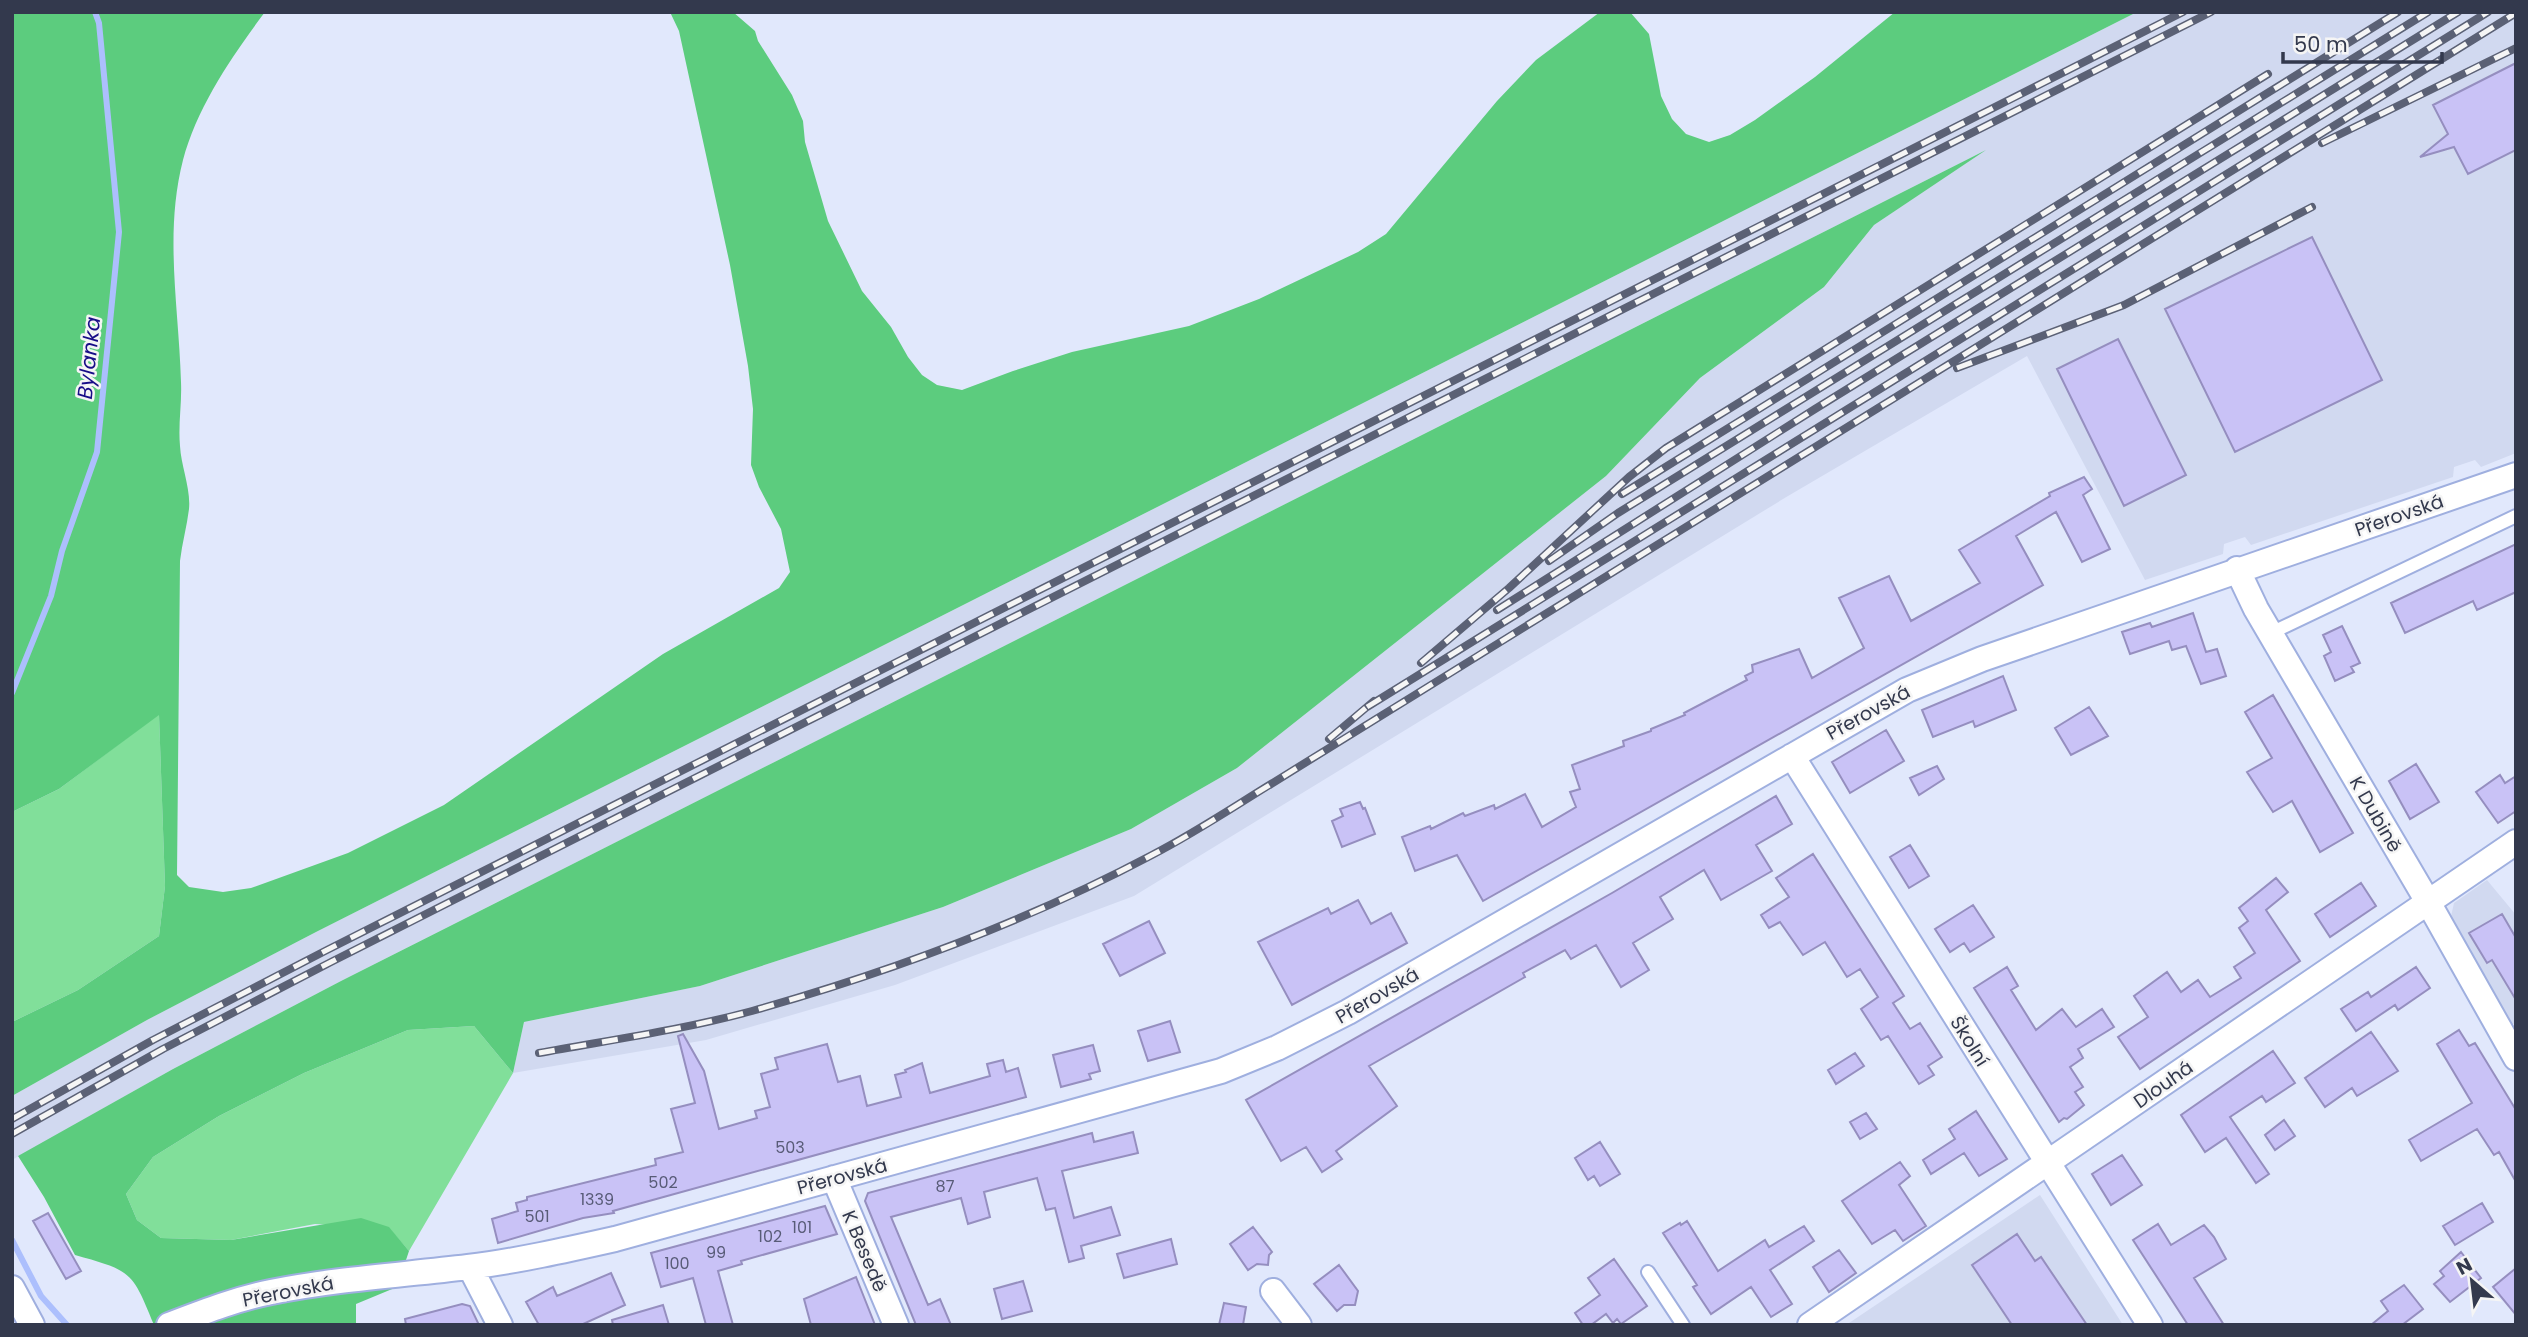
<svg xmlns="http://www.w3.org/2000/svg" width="2528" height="1337" viewBox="0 0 2528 1337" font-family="Poppins,sans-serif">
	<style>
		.built { fill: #d1d9f0 }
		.green { fill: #81df9a }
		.forest { fill: #5ccc7e }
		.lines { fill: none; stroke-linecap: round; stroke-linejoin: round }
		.stream { stroke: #acbffd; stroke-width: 6 }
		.building { fill: #c9c2f6; stroke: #958ebf; stroke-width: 2 }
		.service-casing { stroke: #9fafdf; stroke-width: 16 }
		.minor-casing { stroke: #9fafdf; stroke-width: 28 }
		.service { stroke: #fff; stroke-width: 12 }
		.minor { stroke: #fff; stroke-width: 24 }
		.rail-casing { stroke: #5b6175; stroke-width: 8 }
		.rail { stroke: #f5f5f5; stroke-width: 5; stroke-dasharray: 16; stroke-linecap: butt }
		.labels { text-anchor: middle; stroke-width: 5; stroke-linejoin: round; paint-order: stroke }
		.number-label { font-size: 16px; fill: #585b77 }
		.street-label { font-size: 19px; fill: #33394d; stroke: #f5f5f5 }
		.water-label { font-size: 21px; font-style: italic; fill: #180d87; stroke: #f5f5f5 }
	</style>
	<rect width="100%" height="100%" fill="#e1e8fc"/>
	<path class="built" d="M2137,12h379v441l-35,14 -6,-7 -21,7 -1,10 -202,68 -6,-8 -21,7 -1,10 -78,26 -118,-224 -239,140 -654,400 -239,89 -189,55 -193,33 11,-51 176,-36 243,-79 188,-78 106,-61 369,-292 94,-98 124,-91 50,-62 104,-71 -1637,827 -168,88 -161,91v-64l135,-76 169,-88z
		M2487,880l29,35v108l-5,2 -61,-104 4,-18z
		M2040,1195l83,130h-277z"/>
	<path class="green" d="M159,714l6,172 -6,50 -81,54 -66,32v-210l47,-23z
		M474,1026l39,47 -104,178 -20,-23 -74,-4 -84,16 -70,-2 -24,-18 -11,-26 27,-37 66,-41 85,-43 104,-43z"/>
	<path class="forest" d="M12,12h253c-33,44 -68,95 -82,148 -19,74 -4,148 -2,222 1,22 -3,42 -1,64 1,20 11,43 9,63 -2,17 -7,34 -9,52l-3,314 12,12 34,5 28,-4 97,-35 96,-48 219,-151 116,-66 11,-16 -9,-43 -22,-42 -8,-22 2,-56 -5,-43 -18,-101 -51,-234 -9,-19h63l22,19 3,10 34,54 11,26 2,21 23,79 34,70 29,36 17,30 14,18 15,10 25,5 51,-19 59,-19 117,-26 70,-27 99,-47 28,-18 111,-133 39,-41 64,-48h30l19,22 12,62 11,23 14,15 23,8 21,-7 25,-15 60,-43 80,-65h242l-1821,920 -169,88 -135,76v-74l66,-32 81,-54 6,-50 -6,-171 -100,74 -47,23z
		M1986,150l-112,75 -50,62 -124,91 -94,98 -369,292 -106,61 -188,78 -243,79 -176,36 -11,51 -39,-47 -66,4 -104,43 -85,43 -66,41 -27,37 11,26 24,18 70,2 130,-22 28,9 20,24 -12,36 -41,17v21h-202c-22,-54 -22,-54 -79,-70l-31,-58 -26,-41 155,-87 168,-88z"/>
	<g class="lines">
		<path class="stream" d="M12,693l39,-97 11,-45 35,-99 22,-220 -20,-209 -4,-11
			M12,1240l29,56 26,29"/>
	</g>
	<path class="building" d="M2516,63v87l-48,24 -14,-27 -34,10 28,-23 -15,-29z
		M2312,237l70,143 -147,72 -70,-143z
		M2118,339l68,136 -62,31 -67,-137z
		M2084,477l8,12 -9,6 27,54 -28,13 -26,-50 -40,24 27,49 -496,280 -64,36 -26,-46 -42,16 -13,-34 28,-11 1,3 32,-16 2,3 29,-11 1,4 30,-15 17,33 34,-20 -6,-15 10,-3 -8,-24 52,-19 -1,-5 28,-10v-2l34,-14 -1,-2 63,-33 -2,-4 8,-4 -1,-7 47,-16 13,29 52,-30 -25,-50 50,-22 22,45 69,-38 -21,-33 91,-54 -1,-3z
		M2516,544v48l-39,18 -4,-9 -68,32 -14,-30z
		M2193,613l13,39 11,-3 9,27 -25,8 -15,-38 -14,4 -3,-9 -39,13 -8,-22 28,-9 2,4z
		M2342,626l18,37 -9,4 3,5 -19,9 -11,-25 7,-4 -8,-17z
		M2003,676l13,34 -41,17 -2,-6 -40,16 -11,-27z
		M2273,695l80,138 -33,19 -28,-51 -19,11 -26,-40 25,-14 -27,-46z
		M2089,707l19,29 -37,19 -16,-27z
		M1886,730l18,31 -54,32 -18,-31z
		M2416,764l23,38 -29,17 -21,-38z
		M1937,766l7,13 -25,16 -9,-17z
		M2500,775l5,8 11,-7v35l-18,12 -22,-31z
		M1776,796l16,28 -36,21 16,26 -51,29 -17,-30 -44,27 13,22 -40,24 16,27 -28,17 -25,-42 -25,14 -6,-9 -42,23 2,4 -156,89 28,40 -61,45 6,8 -20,13 -16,-25 -25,14 -35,-61 366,-207z
		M1360,802l3,7 2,-1 10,26 -33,13 -10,-26 11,-5 -3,-7z
		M1910,845l19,31 -20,12 -19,-31z
		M1813,854l91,142 -11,7 17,26 10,-6 22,34 -14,9 6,9 -15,9 -31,-48 -7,4 -20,-31 17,-12 -18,-28 -13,8 -22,-35 -22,13 -23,-33 -11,6 -8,-13 28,-18 -13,-19z
		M2276,878l12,14 -22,18 34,51 -160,108 -22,-32 30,-20 -14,-21 33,-24 14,20 17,-12 12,17 31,-19 -7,-11 21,-14 -16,-25 9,-7 -9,-13z
		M2361,883l15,23 -46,31 -15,-23z
		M1358,900l13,24 20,-11 16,30 -115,62 -34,-63 70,-34 3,6z
		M1973,905l21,32 -24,15 -6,-9 -14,9 -15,-23z
		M2502,914l14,24v62l-24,-40 -5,3 -18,-30z
		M1149,921l16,32 -45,23 -17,-32z
		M2007,967l11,19 -7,4 25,40 26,-21 14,18 26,-18 12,18 -36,22 5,9 -13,9 13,20 -8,5 9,13 -17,14 -3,-1 -5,4 -85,-134z
		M2416,967l14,21 -32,22 -3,-5 -39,26 -15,-22 27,-17 3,5z
		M1170,1021l10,31 -32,9 -10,-30z
		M2459,1030l10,16 6,-3 41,67v72l-17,-30 -5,3 -17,-26 -56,32 -12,-21 63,-37 -35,-59z
		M2371,1032l27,39 -41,25 -5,-8 -27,19 -20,-29z
		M683,1034l21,37 15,58 38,-11 -2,-7 15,-4 -9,-33 17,-5 -3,-11 52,-14 11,38 22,-6 7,30 34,-9 -6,-22 11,-3 -1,-2 17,-7 8,30 60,-17 -3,-12 16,-4 3,12 12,-4 8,29 -413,114 1,2 -31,5 -85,25 -6,-24 26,-8 -2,-8 11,-3v-3l129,-32 -1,-6 28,-7 -12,-43 24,-6 -17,-67z
		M1093,1045l7,26 -11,3 2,5 -30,8 -8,-32z
		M2273,1051l22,32 -29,19 -4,-6 -32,21 39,57 -13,9 -30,-45 -21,14 -24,-37z
		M1855,1053l9,13 -28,18 -8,-14z
		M1976,1111l31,48 -28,17 -15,-23 -33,21 -8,-14 32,-21 -6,-10z
		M1866,1113l11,16 -17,10 -10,-17z
		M2284,1120l11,16 -20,14 -10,-15z
		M1133,1132l5,21 -76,18 12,47 37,-11 9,28 -39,11 3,12 -15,4 -14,-54 -9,2 -9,-32 -53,14 6,25 -22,7 -7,-26 -70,19 37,88 12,-6 11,26h-35l-51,-124 3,-8 224,-60 2,9z
		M1600,1142l20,32 -20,12 -6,-10 -6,4 -13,-22z
		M2122,1155l20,30 -31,20 -19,-31z
		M1900,1162l10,14 -11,9 27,41 -23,15 -8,-11 -23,14 -30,-43z
		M2482,1203l11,19 -38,23 -12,-19z
		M825,1206l12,28 -96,27 1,3 -24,7 15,54h-27l-13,-47 -32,9 -10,-34z
		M48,1213l33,58 -15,8 -33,-58z
		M1687,1221l31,50 47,-31 4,7 35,-21 10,15 -44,29 22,34 -21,13 -20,-30 -40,27 -18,-27 4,-2 -34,-52 17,-10 1,2z
		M2158,1224l13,21 33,-20 10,12 12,22 -32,19 30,47h-36l-55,-85z
		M1253,1227l19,25 -3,3 -1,10 -11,-1 -9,6 -18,-26z
		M2017,1234l18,27 6,-4 46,68h-75l-40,-60z
		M1171,1239l6,25 -53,14 -7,-24z
		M1839,1250l17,23 -27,19 -16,-25z
		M2461,1252l20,26 -31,24 -16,-18 10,-8 -4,-5z
		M1614,1259l33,47 -26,18 -4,-5 -4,4 -7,-9 -15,11h-8l-8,-12 25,-18 -12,-17z
		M1339,1265l19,26 -3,14h-11l-7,6 -23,-27z
		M2516,1268v47l-23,-28z
		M611,1273l14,32 -44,20h-42l-13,-23 27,-15 4,9z
		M856,1277l19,48h-64l-7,-26z
		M1023,1281l9,30 -30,8 -8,-30z
		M2404,1285l19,24 -21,16h-31l17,-14 -7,-10z
		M1224,1303l22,4 -3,18h-24z
		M462,1304l8,2 9,19h-73l-1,-6z
		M663,1305l6,20h-56l-1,-5z"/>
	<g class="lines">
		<defs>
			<path id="service" d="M2271,633l245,-117
				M1648,1272l35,53"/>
			<path id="minor" d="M2237,569l19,40 172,293 88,156
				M1792,756l358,569
				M834,1178l62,147
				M470,1267l30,58
				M12,1288l20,37
				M1273,1291l26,34
				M169,1325c34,-13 67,-26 102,-33 65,-13 131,-17 197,-25 49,-6 98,-17 147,-28l606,-168 56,-23 71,-36 559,-322 75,-31 534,-184
				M1810,1325l706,-483"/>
		</defs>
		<use href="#service" class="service-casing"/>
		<use href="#minor" class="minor-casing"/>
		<use href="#service" class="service"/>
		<use href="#minor" class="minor"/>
		<defs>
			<path id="rail" d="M2322,143l194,-95
				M1957,368l167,-63 188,-98
				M1622,494l776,-482
				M1549,561l69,-48 810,-501
				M1497,610l318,-201 643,-397
				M1421,663l88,-75 120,-111 37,-29 602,-374
				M1367,707l1121,-695
				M1329,739l45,-38
				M539,1053c71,-13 143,-23 213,-42 138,-39 274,-89 400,-156 41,-21 80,-47 119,-71l1245,-771
				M12,1119l141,-79 172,-89 1858,-939
				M12,1134l151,-85 168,-87 1880,-950"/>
		</defs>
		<use href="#rail" class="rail-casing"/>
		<use href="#rail" class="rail"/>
	</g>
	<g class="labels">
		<g class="number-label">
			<text x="790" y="1153">503</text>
			<text x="663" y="1188">502</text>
			<text x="945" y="1192">87</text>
			<text x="597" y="1205">1339</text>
			<text x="537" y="1222">501</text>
			<text x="802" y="1233">101</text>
			<text x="770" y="1242">102</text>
			<text x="716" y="1258">99</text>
			<text x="677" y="1269">100</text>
		</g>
		<g class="street-label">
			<text transform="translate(2399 515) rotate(-19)" y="7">Přerovská</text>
			<text transform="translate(1868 712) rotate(-29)" y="7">Přerovská</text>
			<text transform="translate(2376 814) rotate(60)" y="7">K Dubině</text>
			<text transform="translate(1377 995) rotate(-30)" y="7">Přerovská</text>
			<text transform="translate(1970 1041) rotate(58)" y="7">Školní</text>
			<text transform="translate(2163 1084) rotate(-35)" y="7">Dlouhá</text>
			<text transform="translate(842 1176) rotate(-15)" y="7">Přerovská</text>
			<text transform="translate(865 1251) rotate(67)" y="7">K Besedě</text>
			<text transform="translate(288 1291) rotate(-11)" y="7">Přerovská</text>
		</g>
		<g class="water-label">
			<text transform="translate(89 358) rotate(-84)" y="7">Bylanka</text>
		</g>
	</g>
	<rect width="2528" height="1337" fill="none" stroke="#33394d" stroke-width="28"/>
	<g transform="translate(2472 1281) rotate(332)" stroke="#f5f5f5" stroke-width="5" paint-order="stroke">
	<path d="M0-5L12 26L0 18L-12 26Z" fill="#33394d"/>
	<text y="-10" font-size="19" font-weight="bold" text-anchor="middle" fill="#33394d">N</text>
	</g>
	<path d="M2283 52v10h159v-10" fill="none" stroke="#33394d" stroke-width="3.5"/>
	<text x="2294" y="52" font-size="21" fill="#33394d" stroke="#f5f5f5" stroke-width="5" paint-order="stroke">50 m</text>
</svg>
